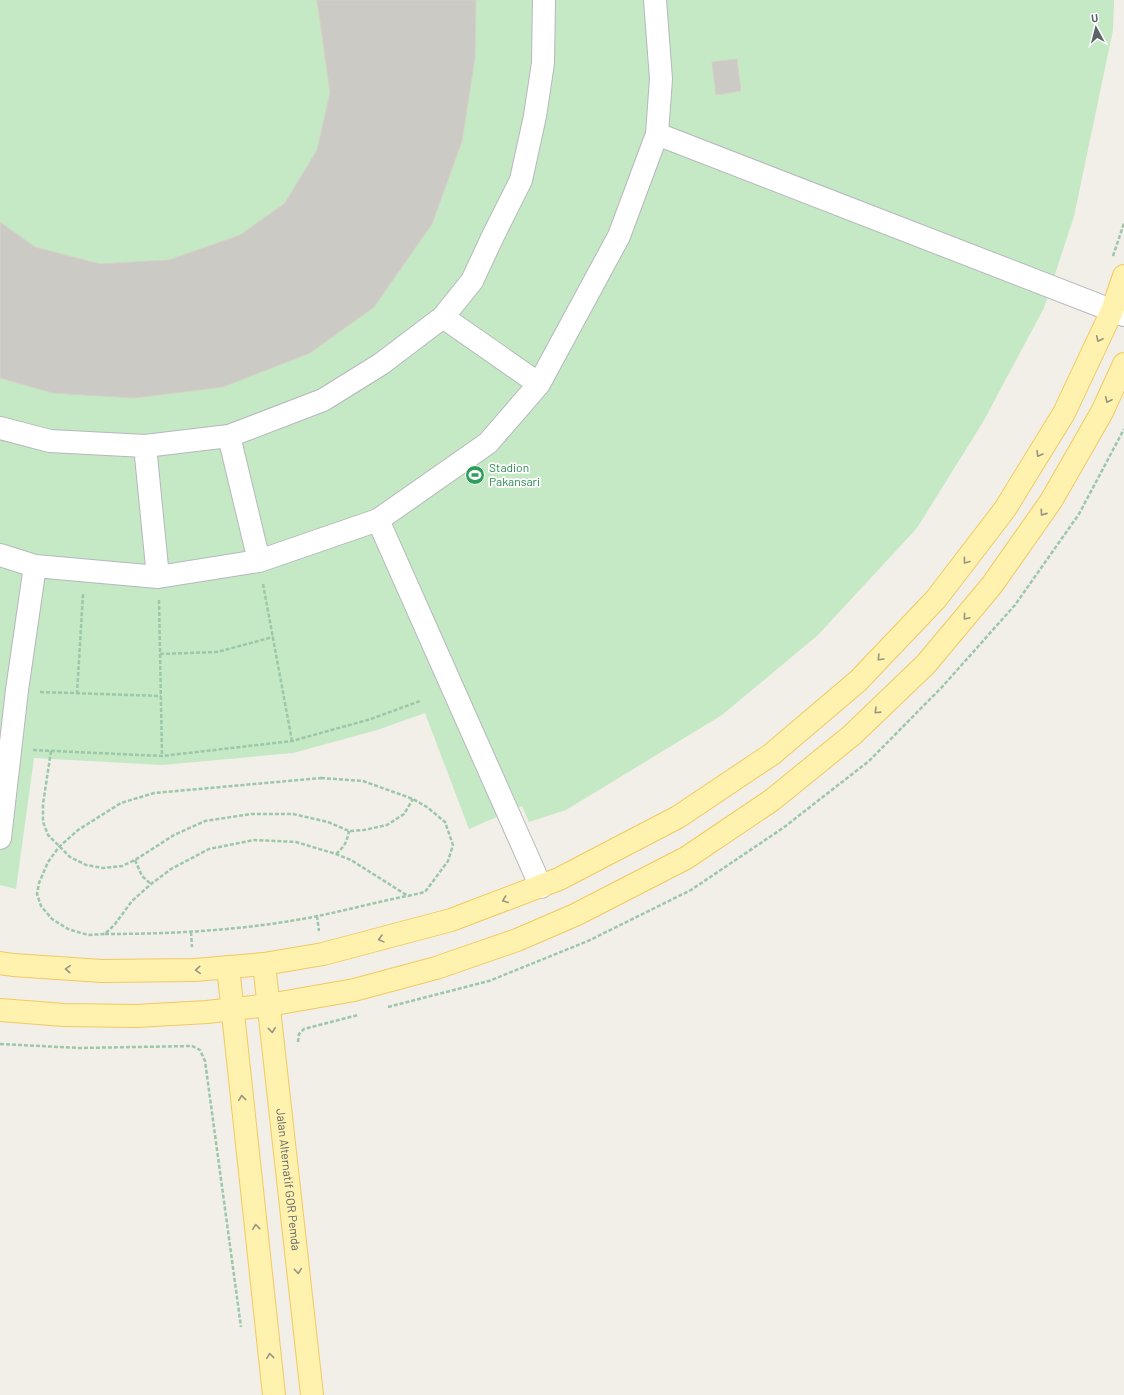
<svg xmlns="http://www.w3.org/2000/svg" width="1124" height="1395" viewBox="0 0 1124 1395" font-family="Barlow,sans-serif">
	<style>
		.green { fill: #c5e8c5 }
		.building { fill: #cccac5; stroke: #d6d1c6 }
		.lines { fill: none; stroke-linecap: round; stroke-linejoin: round }
		.minor-casing { stroke: #b5b8bc; stroke-width: 24 }
		.major-casing { stroke: #f2c960; stroke-width: 24 }
		.path { stroke: #9cc7a9; stroke-width: 2.5; stroke-dasharray: 4 2; stroke-linecap: butt }
		.minor { stroke: #fff; stroke-width: 22 }
		.major { stroke: #fff2af; stroke-width: 22 }
		.oneway { stroke: #979581 }
		.labels { text-anchor: middle; stroke-width: 3.5; stroke-linejoin: round; paint-order: stroke }
		.leisure-label { font-size: 12px; fill: #27864d; stroke: #fff; text-anchor: start }
		.street-label { font-size: 12px; fill: #5f6368; stroke: #fff }
	</style>
	<rect width="100%" height="100%" fill="#f1efe8"/>
	<path class="green" d="M0,0h1114l-1,30 -39,186 -30,92 -61,114 -66,106 -99,107 -96,80 -156,95 -37,12 -7,-16 -53,23 -44,-116 -48,17 -84,23 -131,12 -128,-7 -18,131 -16,-4z"/>
	<path class="building" d="M317,0h159l-1,57 -13,84 -30,83 -58,83 -64,46 -87,34 -89,11 -81,-5 -53,-15v-156l35,25 65,17 69,-4 71,-25 45,-32 32,-53 13,-57z
		M737,59l4,32 -25,4 -4,-33z"/>
	<g class="lines">
		<defs>
			<path id="minor" d="M657,134l467,181
				M443,317l96,67
				M0,428l50,13 95,5 84,-10 94,-36 58,-36 62,-47 29,-36 21,-45 28,-56 14,-64 8,-53 1,-63
				M229,436l30,125
				M145,446l13,131
				M378,520l163,367
				M0,555l35,11 123,11 101,-16 119,-41 110,-77 51,-59 80,-148 38,-102 4,-55 -6,-79
				M0,838l17,-148 18,-124"/>
			<g id="major">
				<path d="M0,963l13,2 89,6 93,-1 69,-6 59,-10 128,-34 108,-41 119,-62 94,-63 86,-73 78,-82 69,-90 59,-96 48,-102 12,-35"/>
				<path id="s1" d="M264,964l48,431"/>
				<path d="M228,967l46,428"/>
				<path d="M0,1010l64,5 72,1 71,-4 62,-7 85,-15 82,-22 81,-28 58,-25 111,-57 86,-58 80,-65 74,-71 66,-79 59,-84 51,-89 22,-48"/>
			</g>
		</defs>
		<use href="#minor" class="minor-casing"/>
		<use href="#major" class="major-casing"/>
		<path class="path" d="M1113,256l11,-33
			M263,584l29,157
			M159,600l3,156
			M160,654l57,-2 56,-15
			M40,692l121,4
			M77,694l6,-100
			M33,750l129,6 130,-15 79,-22 49,-18
			M51,751l-8,53v18l5,13 22,22 16,8 17,3 19,-2 13,-6 39,-25 31,-14 46,-7h42l35,8 21,9 15,-1 23,-5 17,-11 9,-15
			M321,778l42,3 50,18 14,8 18,15 8,23 -5,16 -23,31 -17,4 -57,-36 -15,-6 -40,-12 -42,-2 -45,9 -38,20 -20,15 -19,17 -17,23 -10,10 -17,1 -20,-6 -16,-10 -11,-13 -4,-12 2,-11 9,-21 11,-15 19,-17 43,-27 33,-10z
			M336,854c8,-7 11,-12 13,-23
			M135,860l7,16 9,8
			M317,916l2,15
			M191,932l1,15
			M105,934c71,0 143,-4 213,-18 29,-6 59,-14 89,-20
			M388,1007l101,-26 99,-40 103,-51 92,-62 86,-67 73,-74 73,-82 64,-91 45,-85
			M298,1042l1,-8 5,-5 54,-14
			M0,1044l80,4 112,-2 8,4 5,11 36,266"/>
		<use href="#minor" class="minor"/>
		<use href="#major" class="major"/>
	</g>
	<defs><path id="oneway-chevron" d="M-2-3.5L2.5 0L-2 3.5" fill="none" stroke-width="1.6" stroke-linecap="round" stroke-linejoin="round"/></defs>
	<g class="oneway">
		<use href="#oneway-chevron" transform="translate(1099 339) rotate(115)"/>
		<use href="#oneway-chevron" transform="translate(1108 400) rotate(115)"/>
		<use href="#oneway-chevron" transform="translate(1039 454) rotate(121)"/>
		<use href="#oneway-chevron" transform="translate(1043 513) rotate(125)"/>
		<use href="#oneway-chevron" transform="translate(966 561) rotate(127)"/>
		<use href="#oneway-chevron" transform="translate(966 617) rotate(130)"/>
		<use href="#oneway-chevron" transform="translate(880 658) rotate(134)"/>
		<use href="#oneway-chevron" transform="translate(877 711) rotate(136)"/>
		<use href="#oneway-chevron" transform="translate(505 900) rotate(160)"/>
		<use href="#oneway-chevron" transform="translate(381 939) rotate(165)"/>
		<use href="#oneway-chevron" transform="translate(68 969) rotate(-176)"/>
		<use href="#oneway-chevron" transform="translate(198 970) rotate(176)"/>
		<use href="#oneway-chevron" transform="translate(272 1030) rotate(84)"/>
		<use href="#oneway-chevron" transform="translate(242 1098) rotate(-96)"/>
		<use href="#oneway-chevron" transform="translate(256 1227) rotate(-96)"/>
		<use href="#oneway-chevron" transform="translate(298 1271) rotate(84)"/>
		<use href="#oneway-chevron" transform="translate(270 1356) rotate(-96)"/>
	</g>
	<defs>
		<symbol id="stadium-disc" viewBox="-11 -11 22 22"><circle r="9.5" fill="#2e9e5b" stroke="#fff"/><path d="M0-5a6.5 5 0 1 0 0 10a6.5 5 0 1 0 0-10ZM-3.5-1.8h7v3.6h-7Z" fill="#fff"/></symbol>
	</defs>
	<g fill-rule="evenodd">
		<use href="#stadium-disc" x="464" y="464" width="22" height="22"/>
	</g>
	<g class="labels">
		<g class="leisure-label">
			<text x="489" y="472">Stadion<tspan x="489" dy="14">Pakansari</tspan></text>
		</g>
		<g class="street-label">
			<text dy="4" stroke="none"><textPath href="#s1" startOffset="217">Jalan Alternatif GOR Pemda</textPath></text>
		</g>
	</g>
	<g transform="translate(1096 28) rotate(353)" stroke="#ffffff" stroke-width="3" paint-order="stroke">
	<path d="M0-3L7 15L0 10L-7 15Z" fill="#5f6368"/>
	<text y="-6" font-size="11" font-weight="bold" text-anchor="middle" fill="#5f6368">U</text>
	</g>
</svg>
